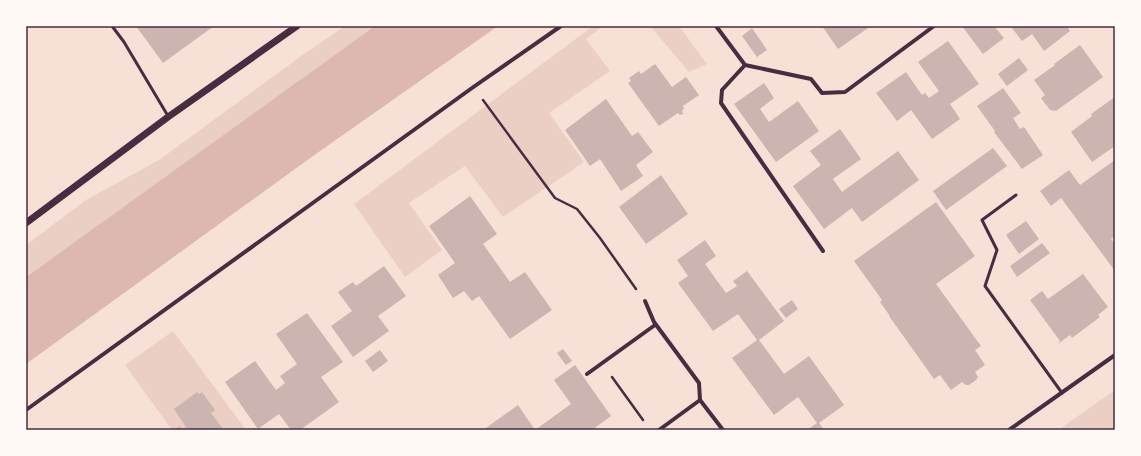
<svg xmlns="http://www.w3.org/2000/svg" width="1141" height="456" viewBox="0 0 1141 456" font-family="Signika,sans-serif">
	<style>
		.green { fill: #ebcfc5 }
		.water { fill: #dcb8b0 }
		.building { fill: #ccb4b1 }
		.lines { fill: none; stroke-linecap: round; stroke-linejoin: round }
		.path { stroke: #4a2c40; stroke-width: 2.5 }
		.service { stroke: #4a2c40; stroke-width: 3 }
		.minor { stroke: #4a2c40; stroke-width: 4 }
		.tertiary { stroke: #4a2c40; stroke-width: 7 }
		.neatline { fill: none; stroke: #4a2c40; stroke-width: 1.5 }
	</style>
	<rect width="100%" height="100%" fill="#f7e1d7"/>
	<path class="green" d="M345,26h30l-349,251v-32l60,-45 73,-40 145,-106z
		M593,26h10l-17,13 24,32 -61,42 35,49 -16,11 -65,44 -38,-51 -56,37 33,47 -37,27 -51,-73z
		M650,26h29l28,38 -18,8z
		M173,331l73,99h-74l-47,-65z
		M1115,390v40h-57z"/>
	<path class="water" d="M375,26h123l-185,130 -287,208v-87z"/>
	<path class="building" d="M136,26h78l-51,37z
		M822,26h49l-33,23z
		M962,26h32l10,12 -21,16z
		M1014,26h53l3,5 -26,20 -12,-17 -10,7 -10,-13z
		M752,28l15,22 -10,7 -15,-21z
		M948,41l31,43 -29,20 10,15 -28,20 -21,-29 -14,11 -21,-28 30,-21 16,23 3,-2 4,5 10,-7 -21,-29z
		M1080,45l23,32 -47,34 -6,-1 -9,-12 4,-3 -11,-15 21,-15 -1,-1z
		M1019,58l9,12 -21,16 -9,-12z
		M655,64l17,23 14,-10 13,18 -16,11 1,3 -2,1 1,4 -3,1 -2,-2 -19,13 -31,-43 3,-2 -2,-3 10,-7 2,3z
		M764,83l10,15 -14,11 9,13 29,-21 21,30 -43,31 -42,-58z
		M1003,88l18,25 -8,5 7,11 4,-2 19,28 -21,14 -28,-37 1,-1 -18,-25z
		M1115,97v49l-23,16 -21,-30 21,-16 -1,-2z
		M606,99l26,37 6,-4 15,20 -17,13 7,11 -22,15 -21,-32 -10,7 -25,-36z
		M840,129l21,30 -28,20 9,13 56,-41 21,29 -57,42 -10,-14 -28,21 -31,-43 28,-21 -11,-14z
		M993,148l14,18 -61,44 -13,-19z
		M1115,160v76l-4,3 4,5v27l-54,-73 -10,8 -11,-15 29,-21 11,15z
		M661,175l27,39 -42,30 -27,-37z
		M470,196l27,38 -14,10 27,38 15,-10 27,38 -42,29 -31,-43 -7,5 -8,-10 -11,7 -15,-23 17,-12 -26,-37z
		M936,202l39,54 -39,28 45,62 -6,4 10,15 -10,7 3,5 -2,3 -7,5h-3l-4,-3 -11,8 -11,-15 -6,4 -45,-63h1l-10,-14 2,-2 -28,-39z
		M1026,221l13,18 -20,15 -13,-19z
		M705,240l11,16 -11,8 21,29 11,-7 -4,-5 14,-10 37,50 -25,19 25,34 25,-18 35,49 -25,18 5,7h-17l10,-7 -19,-26 -24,18 -42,-57 25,-18 -19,-26 -25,17 -35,-48 10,-7 -11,-16z
		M1042,243l8,10 -33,24 -7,-11z
		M384,266l22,30 -28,20 11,15 -36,26 -22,-31 21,-15 -14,-19 15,-10 3,4z
		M1083,274l25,33 -10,8 2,2 -28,21 -2,-3 -12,9 2,-3 -30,-41 12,-9 6,8z
		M792,300l6,9 -12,9 -7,-9z
		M307,313l36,49 -22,15 18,25 -39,28h-9l-12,-16 -21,15 -33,-47 30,-21 21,29 9,-7 -5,-7 17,-12 -21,-30z
		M563,349l9,12 -6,4 -9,-12z
		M380,350l8,11 -15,11 -8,-11z
		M575,365l36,51 -19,14h-109l35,-25 17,25 36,-26 -17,-24z
		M197,392l2,2 3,-2 13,18 -4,3 13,17h-50l6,-4 2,3 4,-2 -12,-18z"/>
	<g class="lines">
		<path class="path" d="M483,100l72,98 22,11 23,29 36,51
			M612,377l31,43"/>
		<path class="service" d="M112,26l12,16 44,74
			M1016,195l-34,25 15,30 -12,36 77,107"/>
		<path class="minor" d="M716,26l29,39 66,14 11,14 23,-1 89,-66
			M745,65l-23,25 -1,13 102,148
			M645,301l9,21 45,61 1,17 23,30
			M587,374l68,-49
			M26,410l446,-322 89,-62
			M659,430l41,-30
			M1009,430l106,-75"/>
		<path class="tertiary" d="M26,223l142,-106 129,-91"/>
	</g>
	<rect width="1141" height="456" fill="none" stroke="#fffaf5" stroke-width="54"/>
	<rect x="27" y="27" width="1087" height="402" class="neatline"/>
</svg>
